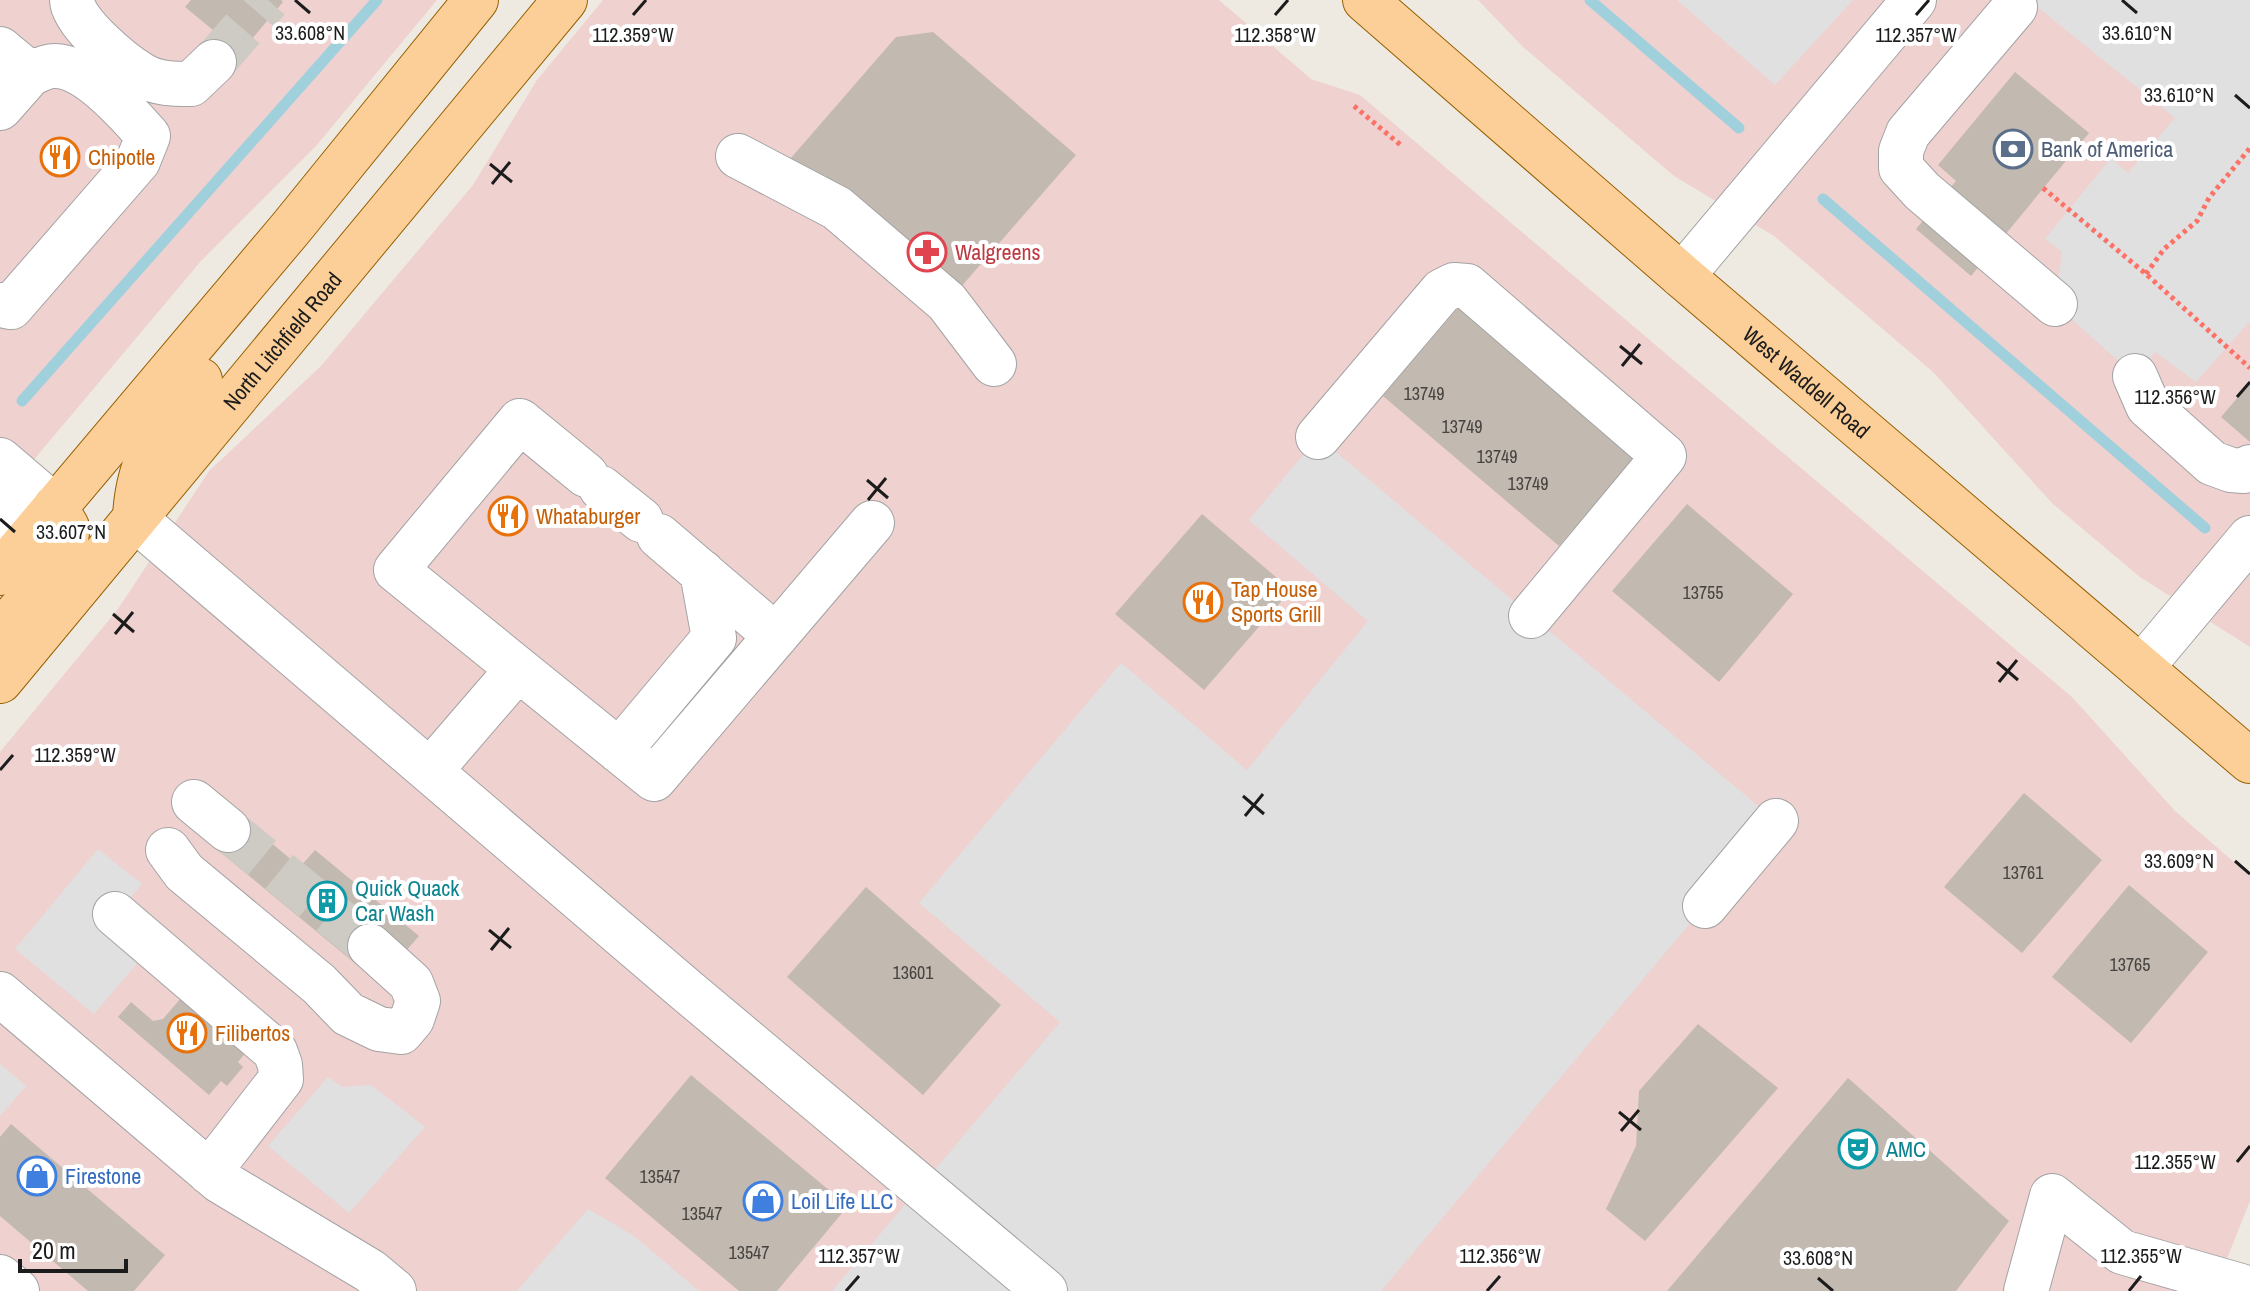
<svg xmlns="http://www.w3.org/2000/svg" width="2250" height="1291" viewBox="0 0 2250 1291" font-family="'Archivo Narrow',sans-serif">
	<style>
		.commercial { fill: #efd1d0 }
		.parking { fill: #e0e0e0 }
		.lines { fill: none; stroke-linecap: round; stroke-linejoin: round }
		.stream { stroke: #a1d0dd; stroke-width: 11 }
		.building { fill: #c2b9b1 }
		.minor-tunnel { stroke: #cecbc4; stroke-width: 44; stroke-dasharray: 44 22; stroke-linecap: butt }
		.minor-casing { stroke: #a3a3a3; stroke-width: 46 }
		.major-casing { stroke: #956000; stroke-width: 46 }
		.path { stroke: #fb7266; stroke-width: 5; stroke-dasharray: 4 4; stroke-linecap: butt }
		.minor { stroke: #fff; stroke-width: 44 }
		.major { stroke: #fdcf98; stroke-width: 44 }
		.ticks { fill: none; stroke: #1c1c1c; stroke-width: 3 }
		.labels { text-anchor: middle; stroke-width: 8; stroke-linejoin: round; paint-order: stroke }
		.number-label { font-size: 18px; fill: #464341 }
		.service-label { font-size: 22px; fill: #4e5e75; stroke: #fff; text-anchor: start }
		.food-label { font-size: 22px; fill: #c56008; stroke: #fff; text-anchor: start }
		.health-label { font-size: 22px; fill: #be3a42; stroke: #fff; text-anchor: start }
		.street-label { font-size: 22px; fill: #1c1c1c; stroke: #fff }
		.culture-label { font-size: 22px; fill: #0d838f; stroke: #fff; text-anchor: start }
		.shop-label { font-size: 22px; fill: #366cbe; stroke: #fff; text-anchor: start }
		.ticks-label { font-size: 20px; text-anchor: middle; fill: #1c1c1c; stroke: #fff; stroke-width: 8; stroke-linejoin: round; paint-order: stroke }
	</style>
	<rect width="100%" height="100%" fill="#eeeae2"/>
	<path class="commercial" d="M0,0h437l-121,146 -115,115 -201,239z
		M603,0h616l92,79 49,16 713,603 102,113 75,65v325l-36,90h-2214v-539l118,-143 91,-138 112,-105 152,-181 64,-105z
		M1478,0h772v647l-110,-70 -87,-73 -120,-132 -159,-136 -100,-60 -151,-129z"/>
	<path class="parking" d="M1677,0h176l-78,85z
		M2029,0h221v321l-54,61 -41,-30 -20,24 -80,-72 7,-52 -17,-13 66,-81 17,15 47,-55z
		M1318,437l458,384 -395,470h-549l228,-269 -141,-119 202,-240 126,107 121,-149 -119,-101z
		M98,849l44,35 -26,30 36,32 -58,68 -79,-65z
		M0,1064l26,22 -26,30z
		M328,1077l14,10 29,-2 54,42 -76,86 -81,-67z
		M588,1209l46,27 65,55h-182z"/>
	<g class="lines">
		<path class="stream" d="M1590,0l149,128
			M1823,199l382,329
			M22,401l355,-401"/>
	</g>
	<path class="building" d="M191,0h90l2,2 -58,69 -21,-18 15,-18 -34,-28z
		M933,32l143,123 -123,141 -162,-138 105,-121z
		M2015,72l74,61 -118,143 -55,-47 40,-48 -18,-16z
		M1458,308l175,151 -74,87 -176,-150z
		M2250,383v59l-29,-25z
		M1687,504l106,90 -74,88 -107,-91z
		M1202,514l89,76 -87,100 -89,-76z
		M2024,793l78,67 -80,93 -78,-66z
		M239,816l61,51 15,-17 104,86 -15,17 -24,-19 -24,30 -142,-117z
		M2129,885l79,67 -77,91 -79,-66z
		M866,887l135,118 -78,90 -136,-118z
		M188,990l64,55 -14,17 5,5 -16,19 -6,-5 -12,14 -91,-78 13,-15 22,19 10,-2z
		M1698,1024l80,64 -133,153 -39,-32 30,-63 3,-55z
		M691,1075l157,131 -71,85h-38l-134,-113z
		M1848,1078l161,143 -53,70h-289z
		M11,1124l154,131 -31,36h-46l-88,-75v-79z"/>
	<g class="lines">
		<path class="minor-tunnel" d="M214,62l54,-62
			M228,830l142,116"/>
		<defs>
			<path id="minor" d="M72,0c0,22 51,64 70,75 15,9 32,9 49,9l23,-22
				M2015,7l-107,126 -7,18v17l21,23 133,113
				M0,49l30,25 -30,34
				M738,156l99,52 110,94 47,62
				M1682,276l232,-276
				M0,305l11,2 127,-146 10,-25c-20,-23 -62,-71 -94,-70 -8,0 -17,5 -24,8
				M2135,376l13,30 64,57 19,7 13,1 6,-4
				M1318,437l124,-146 12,-6 13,1 197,170 -133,160
				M0,460l55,47
				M586,475l-66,-54 -124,149 258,209 218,-256
				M601,488l40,32
				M0,510l13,20 1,26
				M135,519l551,471 359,301
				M659,536l117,100
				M2141,668l109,-130
				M619,751l95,-113 -12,-66
				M430,771l87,-101
				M194,802l34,28
				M168,850l16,22 135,112 29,30 31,15 22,3 11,-13 6,-18 -7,-18 -41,-37
				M1705,906l71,-85
				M115,914l160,137 5,14 1,14 -72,93
				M0,994l220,187 150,90 24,20
				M0,1277l17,14
				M2026,1291l26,-95 70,56 119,34"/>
			<g id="major">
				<path id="s1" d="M1365,0l317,276 568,485"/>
				<path d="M135,517c3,-61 28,-91 65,-137"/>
				<path d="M0,573l291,-345 185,-228"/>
				<path d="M4,629c20,-25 66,-70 63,-102l-12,-20"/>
				<path id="s2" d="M0,681l565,-681"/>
			</g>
		</defs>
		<use href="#minor" class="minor-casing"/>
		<use href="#major" class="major-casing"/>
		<path class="path" d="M1354,106l49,41
			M2043,188l103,86 104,94
			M2146,274l18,-25 33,-28 12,-23 41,-50"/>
		<use href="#minor" class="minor"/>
		<use href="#major" class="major"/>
	</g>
	<path class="ticks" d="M295,0l15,13M2122,0l15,13M633,15l13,-15M1275,15l13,-15M1916,15l13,-15M2235,95l15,13M490,164l22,18M492,184l18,-22M1620,346l22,18M1622,366l18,-22M2237,397l13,-15M867,480l21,18M868,500l18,-22M0,519l15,13M113,614l21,18M115,634l18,-22M1997,662l21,18M1999,682l18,-22M0,770l13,-15M1243,796l21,18M1245,816l18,-22M2235,861l15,13M489,930l22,18M491,950l18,-22M1619,1112l22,18M1621,1131l18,-21M2237,1162l13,-16M1818,1278l15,13M846,1291l13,-15M1487,1291l13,-15M2129,1291l12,-15"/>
	<defs>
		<symbol id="bank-ring" viewBox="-11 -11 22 22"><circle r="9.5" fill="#fff" stroke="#5c6f8a" stroke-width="1.5"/><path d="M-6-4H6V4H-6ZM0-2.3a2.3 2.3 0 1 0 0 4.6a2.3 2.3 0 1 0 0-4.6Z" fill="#5c6f8a"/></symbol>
		<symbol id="restaurant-ring" viewBox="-11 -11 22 22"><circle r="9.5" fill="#fff" stroke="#e8710a" stroke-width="1.5"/><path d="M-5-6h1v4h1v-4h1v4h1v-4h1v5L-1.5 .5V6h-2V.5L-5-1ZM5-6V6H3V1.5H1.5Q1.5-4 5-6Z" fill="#e8710a"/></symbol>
		<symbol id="pharmacy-ring" viewBox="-11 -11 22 22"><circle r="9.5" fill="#fff" stroke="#e0444e" stroke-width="1.5"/><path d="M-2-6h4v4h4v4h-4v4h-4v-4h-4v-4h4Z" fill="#e0444e"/></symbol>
		<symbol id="building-ring" viewBox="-11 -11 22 22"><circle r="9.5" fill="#fff" stroke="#0f9aa8" stroke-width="1.5"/><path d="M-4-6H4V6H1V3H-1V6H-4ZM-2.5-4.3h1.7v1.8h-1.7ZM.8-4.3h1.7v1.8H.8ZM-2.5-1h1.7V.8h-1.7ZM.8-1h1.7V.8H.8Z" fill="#0f9aa8"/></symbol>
		<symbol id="theatre-ring" viewBox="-11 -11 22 22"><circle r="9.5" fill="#fff" stroke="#0f9aa8" stroke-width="1.5"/><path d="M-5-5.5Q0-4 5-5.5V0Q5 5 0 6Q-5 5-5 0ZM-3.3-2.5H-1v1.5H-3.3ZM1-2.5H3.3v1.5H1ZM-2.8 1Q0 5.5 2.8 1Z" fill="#0f9aa8"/></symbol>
		<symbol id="shop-ring" viewBox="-11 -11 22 22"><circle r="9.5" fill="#fff" stroke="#3f7fe0" stroke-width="1.5"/><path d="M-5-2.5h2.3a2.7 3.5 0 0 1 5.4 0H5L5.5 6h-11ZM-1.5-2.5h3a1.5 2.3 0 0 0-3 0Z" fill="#3f7fe0"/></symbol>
	</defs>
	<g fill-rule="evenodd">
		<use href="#bank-ring" x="1991" y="127" width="44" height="44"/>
		<use href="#restaurant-ring" x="38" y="135" width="44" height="44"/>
		<use href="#pharmacy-ring" x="905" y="230" width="44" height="44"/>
		<use href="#restaurant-ring" x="486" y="494" width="44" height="44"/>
		<use href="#restaurant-ring" x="1181" y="580" width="44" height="44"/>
		<use href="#building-ring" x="305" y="879" width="44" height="44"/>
		<use href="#restaurant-ring" x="165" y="1011" width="44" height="44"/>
		<use href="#theatre-ring" x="1836" y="1127" width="44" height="44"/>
		<use href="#shop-ring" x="15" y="1154" width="44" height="44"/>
		<use href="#shop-ring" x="741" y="1179" width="44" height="44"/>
	</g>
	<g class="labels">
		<g class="number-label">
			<text x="1424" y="400">13749</text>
			<text x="1462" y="433">13749</text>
			<text x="1497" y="463">13749</text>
			<text x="1528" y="490">13749</text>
			<text x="1703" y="599">13755</text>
			<text x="2023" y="879">13761</text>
			<text x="2130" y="971">13765</text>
			<text x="913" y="979">13601</text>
			<text x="660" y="1183">13547</text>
			<text x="702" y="1220">13547</text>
			<text x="749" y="1259">13547</text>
		</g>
		<g class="service-label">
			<text x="2041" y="157">Bank of America</text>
		</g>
		<g class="food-label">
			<text x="88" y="165">Chipotle</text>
			<text x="536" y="524">Whataburger</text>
			<text x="1231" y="597">Tap House<tspan x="1231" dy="25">Sports Grill</tspan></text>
			<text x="215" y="1041">Filibertos</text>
		</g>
		<g class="health-label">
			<text x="955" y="260">Walgreens</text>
		</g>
		<g class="street-label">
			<text dy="8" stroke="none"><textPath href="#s2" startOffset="442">North Litchfield Road</textPath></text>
			<text dy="8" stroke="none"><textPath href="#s1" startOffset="584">West Waddell Road</textPath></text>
		</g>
		<g class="culture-label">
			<text x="355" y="896">Quick Quack<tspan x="355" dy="25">Car Wash</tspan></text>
			<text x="1886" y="1157">AMC</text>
		</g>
		<g class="shop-label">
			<text x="65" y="1184">Firestone</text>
			<text x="791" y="1209">Loil Life LLC</text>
		</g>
	</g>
	<g class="ticks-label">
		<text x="310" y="40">33.608°N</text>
		<text x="2137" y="40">33.610°N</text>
		<text x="633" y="42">112.359°W</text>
		<text x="1275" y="42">112.358°W</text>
		<text x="1916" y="42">112.357°W</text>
		<text x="2179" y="102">33.610°N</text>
		<text x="2175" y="404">112.356°W</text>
		<text x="71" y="539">33.607°N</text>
		<text x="75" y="762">112.359°W</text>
		<text x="2179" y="868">33.609°N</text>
		<text x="2175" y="1169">112.355°W</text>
		<text x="859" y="1263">112.357°W</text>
		<text x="1500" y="1263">112.356°W</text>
		<text x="2141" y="1263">112.355°W</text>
		<text x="1818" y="1265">33.608°N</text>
	</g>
	<path d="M20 1259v12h106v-12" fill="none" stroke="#1c1c1c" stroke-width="4"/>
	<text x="32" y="1259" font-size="24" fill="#1c1c1c" stroke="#ffffff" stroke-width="6" paint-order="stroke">20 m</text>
</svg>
